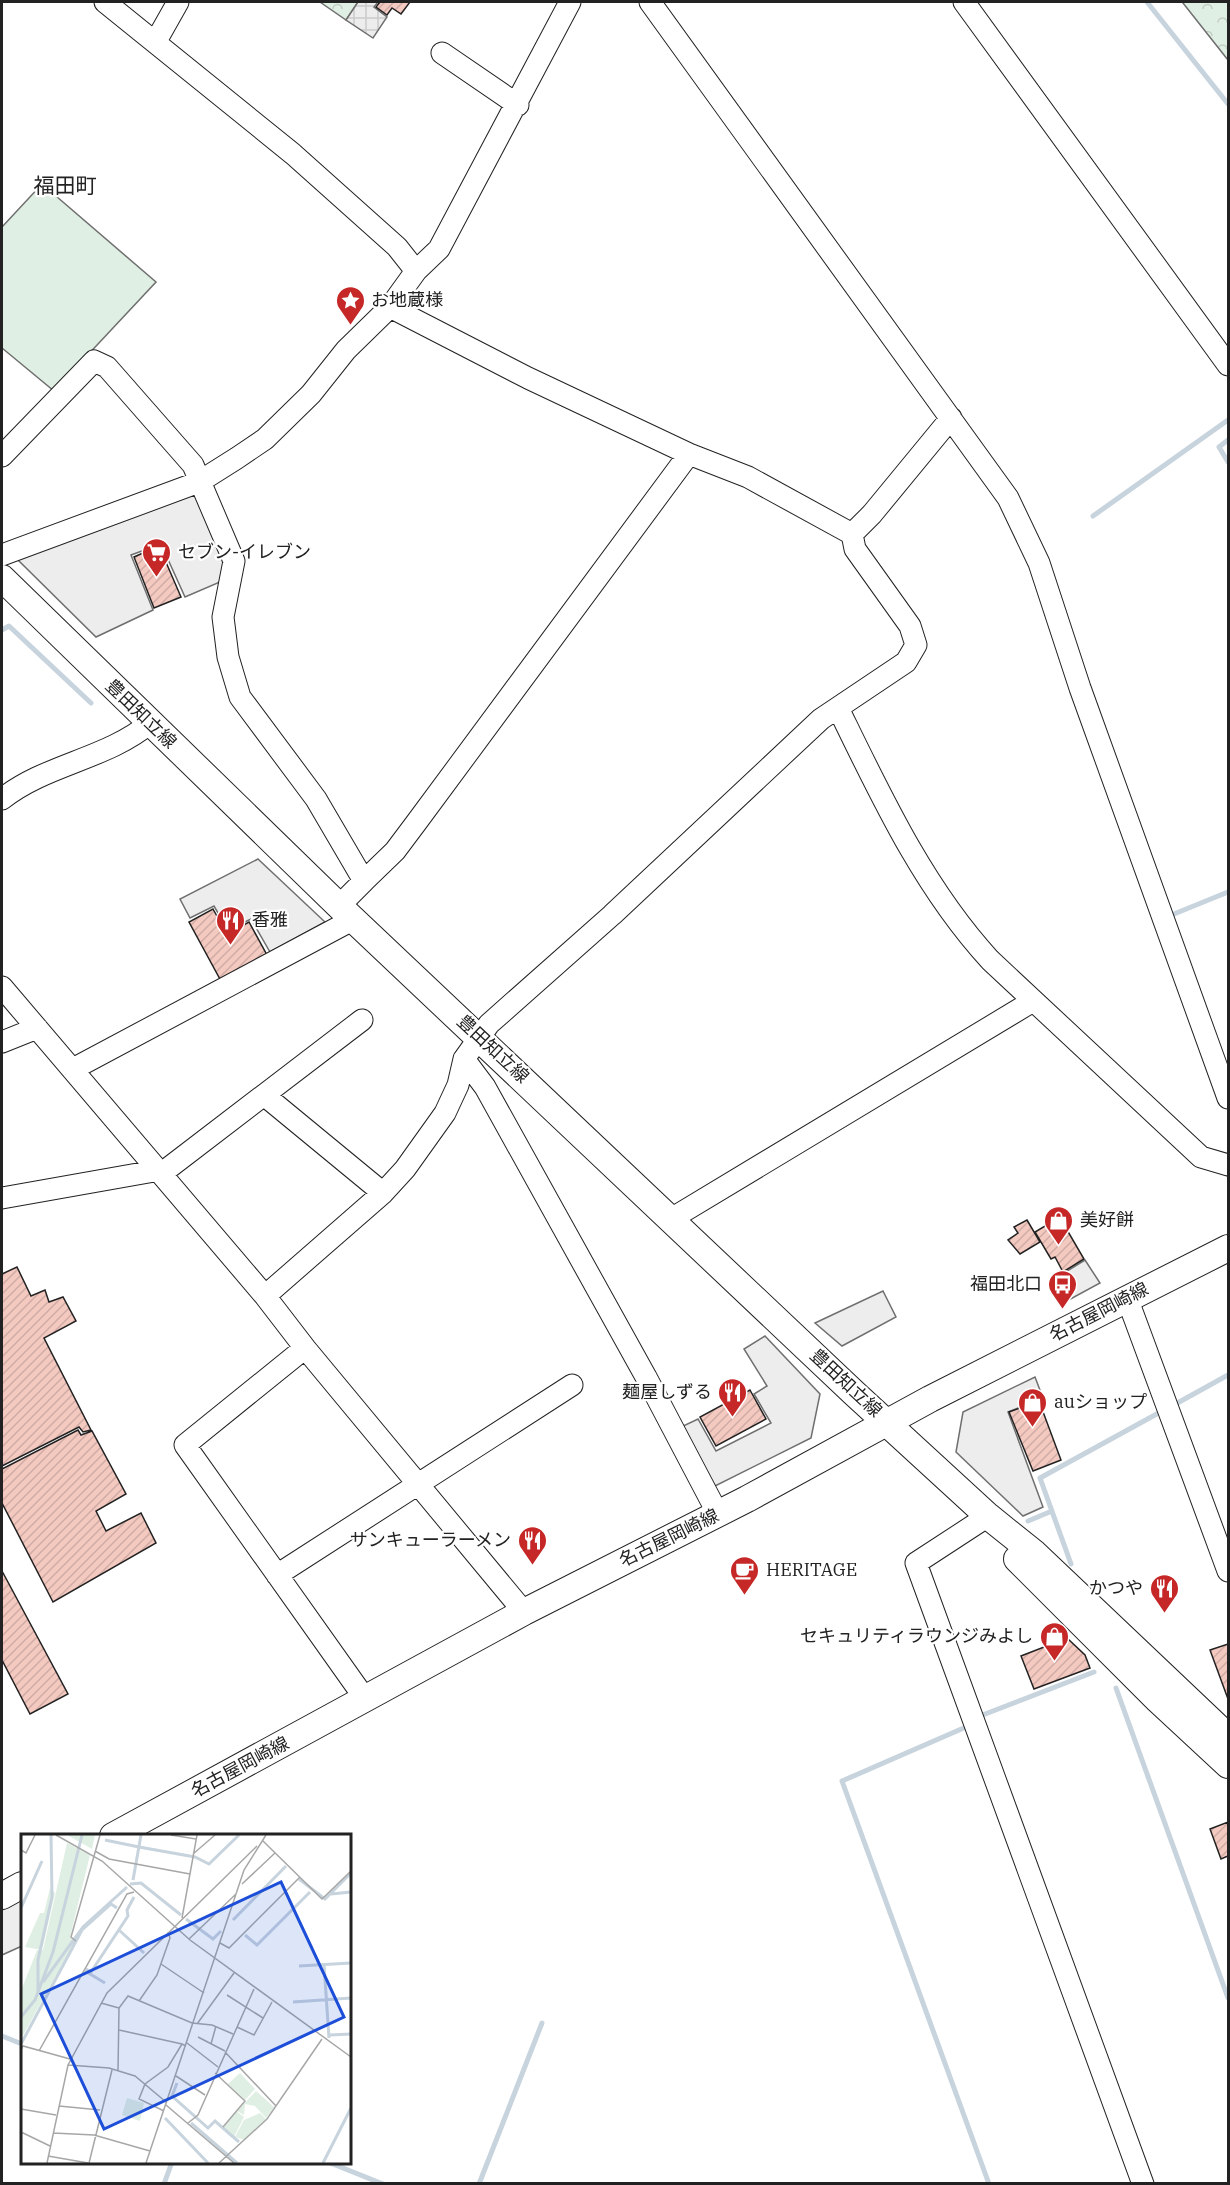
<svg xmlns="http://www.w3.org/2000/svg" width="1230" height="2185" viewBox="0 0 1230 2185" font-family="'IBM Plex Serif','Noto Sans JP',serif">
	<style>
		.park { fill: url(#park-crowns); stroke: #6f6f6f; stroke-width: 1.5 }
		.pitch { fill: #e0efe3; stroke: #6f6f6f; stroke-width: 1.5 }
		.parking { fill: #ededed; stroke: #6f6f6f; stroke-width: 1.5 }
		.plaza { fill: url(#plaza-grid); stroke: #6f6f6f; stroke-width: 1.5 }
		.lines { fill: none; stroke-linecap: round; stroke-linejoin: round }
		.stream { stroke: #c7d3dd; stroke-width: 5 }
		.building { fill: url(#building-hatch); stroke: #222; stroke-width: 1.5 }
		.minor-casing { stroke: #222; stroke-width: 23 }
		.major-casing { stroke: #222; stroke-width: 28 }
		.minor { stroke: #fff; stroke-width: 21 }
		.major { stroke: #fff; stroke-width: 26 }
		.labels { text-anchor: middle; stroke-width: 4.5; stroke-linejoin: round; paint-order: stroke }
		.poi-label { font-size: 18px; fill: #222; stroke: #fff; text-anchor: start }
		.street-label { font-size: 18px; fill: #222; stroke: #fff }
		.quarter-label { font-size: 21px; fill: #222; stroke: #fff }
		.inset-river { fill: none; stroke: #c7d3dd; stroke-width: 3 }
		.inset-road { fill: none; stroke: #a7a7a7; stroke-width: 1.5 }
		.view { fill: #1d4ed8; fill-opacity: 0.15; stroke: #1d4ed8; stroke-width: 3 }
		.inset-edge { fill: none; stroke: #222; stroke-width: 3 }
	</style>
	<defs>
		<pattern id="park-crowns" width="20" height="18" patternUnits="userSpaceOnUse" patternTransform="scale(1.5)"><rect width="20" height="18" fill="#e0efe3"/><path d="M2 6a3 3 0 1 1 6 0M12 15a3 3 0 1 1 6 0" fill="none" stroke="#c0cdc2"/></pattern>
		<pattern id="plaza-grid" width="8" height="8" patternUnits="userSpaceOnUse" patternTransform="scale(1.5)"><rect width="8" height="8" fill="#ededed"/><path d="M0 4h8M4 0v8" fill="none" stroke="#cbcbcb"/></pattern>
		<pattern id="building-hatch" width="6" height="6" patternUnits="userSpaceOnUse" patternTransform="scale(1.5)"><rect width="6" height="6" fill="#f3c9c0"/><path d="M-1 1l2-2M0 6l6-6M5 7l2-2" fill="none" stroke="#d0aca5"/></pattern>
	</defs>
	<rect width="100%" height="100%" fill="#fff"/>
	<path class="park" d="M320,2h38l-12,18z
		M1182,2h46v58l-45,-57z"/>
	<path class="pitch" d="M42,184l114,98 -102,109 -52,-43v-121z"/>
	<path class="parking" d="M197,490l30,72 -7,20 -35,15 -24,-53 -30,11 22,55 -57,27 -79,-78z
		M258,859l67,63 -55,30 -19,-33 -23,11 -14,-24 -24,12 -10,-19z
		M1085,1260l15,23 -35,19 -14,-21z
		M883,1291l13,26 -54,29 -27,-23z
		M765,1336l55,58 -9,44 -98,49 -32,-60 17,-8 18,32 55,-28 -17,-29 13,-8 -23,-37z
		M1035,1377l8,21 -35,14 35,95 -20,9 -67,-64 7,-40z
		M22,1899v47l-20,9v-45z"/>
	<path class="plaza" d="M358,2h20l-4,5 13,10 -14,21 -27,-18z"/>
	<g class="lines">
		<path class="stream" d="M1147,2l81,102
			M1228,440l-9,7 9,15
			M1093,516l135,-96
			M2,630l7,-4 82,77
			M1174,914l54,-22
			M1172,1406l56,-31
			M1028,1521l24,-10
			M1071,1564l-31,-86 124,-68
			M1116,1688l112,310
			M980,1716l114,-44
			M966,1727l-124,54 147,403
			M2,2036l20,8
			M328,2162l55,22
			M164,2184l8,-22
			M479,2184l63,-161"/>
	</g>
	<path class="building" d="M380,2h30l-9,12 -9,-6 -5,7 -11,-8z
		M159,546l22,51 -27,11 -20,-51z
		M213,909l14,25 22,-12 18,33 -46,26 -32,-59z
		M1027,1220l13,22 -20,12 -12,-14 10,-7 -4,-6z
		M1055,1220l4,5 4,-2 21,36 -21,13 -8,-15 -4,2 -16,-27z
		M17,1267l14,29 14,-6 4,12 14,-5 13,24 -32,17 47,92 -8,2 -4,-5 -77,39v-192z
		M750,1390l16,29 -50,27 -16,-29z
		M1039,1401l22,59 -28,11 -24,-59z
		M78,1430l3,5 11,-4 34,63 -30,17 10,20 35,-18 15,30 -103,59 -51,-99v-34z
		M2,1571l66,123 -38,20 -28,-54z
		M1067,1638l18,17 5,13 -56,21 -13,-33z
		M1228,1644v55l-18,-49z
		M1228,1822v34l-7,3 -11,-30z"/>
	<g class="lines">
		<defs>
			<path id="minor" d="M105,2l188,152 104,93 19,24
				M650,2l358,496 31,65 41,125 148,410
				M964,2l264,363
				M156,41l22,-39
				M442,53l76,52
				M390,307l138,71 161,76 59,23 104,57
				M2,456l92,-95 13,6 86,98 41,96 -11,56 5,40 12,40 76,102 48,82 -25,25
				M852,534l20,-20 79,-96
				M2,555l197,-73 38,-24 28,-19 46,-45 35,-44 44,-43 26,-36 23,-22 131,-247
				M838,708c43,88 85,179 152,252l211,197 27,8
				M2,799c44,-35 105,-40 148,-76
				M364,881l31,-30 21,-28 273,-369
				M2,987l263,309 40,52 219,264
				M2,1042l35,-14
				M464,1059l21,28 161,290 72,137
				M73,1069l281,-150
				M264,1095l119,98
				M162,1173l200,-153
				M2,1198l158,-28
				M671,1219l362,-218
				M265,1296l118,-103 22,-24 40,-56 13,-28 6,-26 25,-35 123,-109 209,-196 85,-57 10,-17 -6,-19 -55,-77 -3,-15
				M1127,1298l101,273
				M305,1348l-120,97 181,255
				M988,1516l-72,47 227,621
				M277,1575l295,-190"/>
			<path id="major" d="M2,578l337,328 515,487 134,123 46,37 194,184
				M1017,1559l141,141 70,65
				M113,1836l411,-224 223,-113 183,-100 298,-151
				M2,1896l20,-11"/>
		</defs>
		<use href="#minor" class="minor-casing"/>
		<use href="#major" class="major-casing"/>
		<use href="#minor" class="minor"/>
		<use href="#major" class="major"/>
	</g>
	<defs>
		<symbol id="sight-pin" viewBox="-11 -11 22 30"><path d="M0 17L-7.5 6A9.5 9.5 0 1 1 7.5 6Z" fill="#c62828" stroke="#fff"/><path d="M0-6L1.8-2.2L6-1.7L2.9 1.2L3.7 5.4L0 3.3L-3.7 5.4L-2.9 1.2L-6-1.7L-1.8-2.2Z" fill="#fff"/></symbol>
		<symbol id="supermarket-pin" viewBox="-11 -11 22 30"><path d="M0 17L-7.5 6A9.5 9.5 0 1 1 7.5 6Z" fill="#c62828" stroke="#fff"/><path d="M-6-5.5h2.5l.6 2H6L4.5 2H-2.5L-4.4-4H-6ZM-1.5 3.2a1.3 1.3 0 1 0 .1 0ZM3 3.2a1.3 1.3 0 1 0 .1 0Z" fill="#fff"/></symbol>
		<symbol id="restaurant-pin" viewBox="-11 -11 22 30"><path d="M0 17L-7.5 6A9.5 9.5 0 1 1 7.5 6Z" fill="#c62828" stroke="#fff"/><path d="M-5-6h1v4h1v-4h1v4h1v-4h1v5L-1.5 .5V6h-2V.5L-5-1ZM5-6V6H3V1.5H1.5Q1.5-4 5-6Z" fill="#fff"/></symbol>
		<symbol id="shop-pin" viewBox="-11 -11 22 30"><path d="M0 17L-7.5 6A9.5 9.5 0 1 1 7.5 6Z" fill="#c62828" stroke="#fff"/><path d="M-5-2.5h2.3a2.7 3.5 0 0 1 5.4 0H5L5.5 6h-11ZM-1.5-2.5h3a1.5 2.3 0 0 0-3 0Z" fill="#fff"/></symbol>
		<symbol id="bus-pin" viewBox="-11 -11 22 30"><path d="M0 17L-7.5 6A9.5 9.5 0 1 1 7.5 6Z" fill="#c62828" stroke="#fff"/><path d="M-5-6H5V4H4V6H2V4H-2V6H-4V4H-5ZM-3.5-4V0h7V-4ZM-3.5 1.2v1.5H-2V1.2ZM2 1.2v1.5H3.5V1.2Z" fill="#fff"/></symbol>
		<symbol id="cafe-pin" viewBox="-11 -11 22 30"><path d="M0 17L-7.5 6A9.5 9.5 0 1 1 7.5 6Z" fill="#c62828" stroke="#fff"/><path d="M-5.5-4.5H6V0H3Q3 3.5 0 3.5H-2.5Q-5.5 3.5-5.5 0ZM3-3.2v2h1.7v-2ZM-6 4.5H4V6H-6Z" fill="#fff"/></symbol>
	</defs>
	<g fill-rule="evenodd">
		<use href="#sight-pin" x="334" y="284" width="33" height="45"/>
		<use href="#supermarket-pin" x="140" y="536" width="33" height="45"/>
		<use href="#restaurant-pin" x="214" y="904" width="33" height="45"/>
		<use href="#shop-pin" x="1042" y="1204" width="33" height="45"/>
		<use href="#bus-pin" x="1046" y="1268" width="33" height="45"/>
		<use href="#restaurant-pin" x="716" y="1376" width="33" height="45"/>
		<use href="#shop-pin" x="1016" y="1386" width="33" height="45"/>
		<use href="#restaurant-pin" x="516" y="1524" width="33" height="45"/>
		<use href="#cafe-pin" x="728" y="1554" width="33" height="45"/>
		<use href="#restaurant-pin" x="1148" y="1572" width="33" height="45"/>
		<use href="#shop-pin" x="1038" y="1620" width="33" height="45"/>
	</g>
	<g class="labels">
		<g class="poi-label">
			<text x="371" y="306">お地蔵様</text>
			<text x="178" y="558">セブン-イレブン</text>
			<text x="252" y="926">香雅</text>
			<text x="1080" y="1226">美好餅</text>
			<text x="1042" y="1290" text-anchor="end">福田北口</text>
			<text x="712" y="1398" text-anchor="end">麺屋しずる</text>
			<text x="1054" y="1408">auショップ</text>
			<text x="511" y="1546" text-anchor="end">サンキューラーメン</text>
			<text x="766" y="1576">HERITAGE</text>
			<text x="1143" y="1594" text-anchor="end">かつや</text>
			<text x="1033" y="1642" text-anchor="end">セキュリティラウンジみよし</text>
		</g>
		<g class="street-label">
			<text transform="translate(141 714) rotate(44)" y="6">豊田知立線</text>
			<text transform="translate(493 1049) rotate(43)" y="6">豊田知立線</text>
			<text transform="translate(1099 1312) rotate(-27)" y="6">名古屋岡崎線</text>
			<text transform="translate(846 1383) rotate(43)" y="6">豊田知立線</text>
			<text transform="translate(669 1538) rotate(-26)" y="6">名古屋岡崎線</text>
			<text transform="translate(240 1767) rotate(-28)" y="6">名古屋岡崎線</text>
		</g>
		<g class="quarter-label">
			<text x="65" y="193">福田町</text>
		</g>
	</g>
	<g transform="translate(21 1834)">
		<rect width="330" height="330" fill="#fff"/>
		<path d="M29,54l5,5 -13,57 -17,-3 15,-34h4zM235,257l18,16 -8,11 -11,-12 -10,-2 -1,11 -7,-4zM239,279l6,6 -22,21 -9,-3 9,-17z" fill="#e0efe3"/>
		<path d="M48,1h26l-3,14 -23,-13zM46,9l23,12 -20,82 5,4 -54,98v-48l16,-41h6zM219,239l15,16 -10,11 -17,-16zM215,277l8,6 -10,20 -11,-10z" fill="#e0efe3"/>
		<path d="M106,264l17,5 -4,18 -18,-6z" fill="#e0efe3"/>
		<path class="inset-river" d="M84,6l34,7M118,13l56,10 14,7 30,-29M278,45l26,20 26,-26M112,46l8,-45M109,50l11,-1 40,32M310,60l20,-2M0,74l21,-47M165,85l27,20 8,-8M212,86l53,-54M98,96l25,23M224,101l12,10 53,-53M303,130l5,74M278,132l52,-3M65,135l5,3 37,-56 -1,-6 7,-13M64,137l20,12M22,148l40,-55 44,-40M17,159v-33l14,-63 -1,-62M272,168l58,-4M0,183l14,-17 18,-48 29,-117M309,201l21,-1M0,210l61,-114 29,-26 6,4M156,249l-5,13 36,32 7,-7 24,21M144,284l43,45M170,289l46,40M302,329l28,-55"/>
		<path class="inset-road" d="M35,1l46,26 88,79 161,117M150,1l25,4M242,7l59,58 29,-28M0,16l5,3 9,-18M74,17l14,8 81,15M172,20l22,-19M221,50l33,-31M161,84l15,-83M168,105l47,-45M55,107l-5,-4 29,-102M199,109l9,5 71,-71M140,130l43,29M206,161l36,23M118,167l18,-26 13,-37 -2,-6M80,169l18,5M176,190l37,-51M216,193l17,8 18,-33M98,196l63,14M177,203l27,14M166,209l31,24M190,210l5,-18M0,216l2,-4 47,13M18,217l88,-157 7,-2M204,218l51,54M47,231l41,3 26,8 31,26M97,237l1,-63 9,-12 64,27 20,2 21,9M194,239l30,28 -22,26M155,242l29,19M145,271l68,58M38,272l41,4M0,275l35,6M143,277l-25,-12 6,-15 23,-17 14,-23 4,2M167,289l10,-8 56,-126M0,298l29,14M32,299l41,2 56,16M27,322l40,7M26,329l21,-98 39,-72 150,-147M68,329l23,-93M125,329l98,-293 22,-35M198,329l48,-44 55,-80"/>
		<path class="view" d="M260,48l63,135 -240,112 -63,-135z"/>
		<rect width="330" height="330" class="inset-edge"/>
	</g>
	<rect width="1230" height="2185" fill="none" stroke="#222222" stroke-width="6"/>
</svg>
